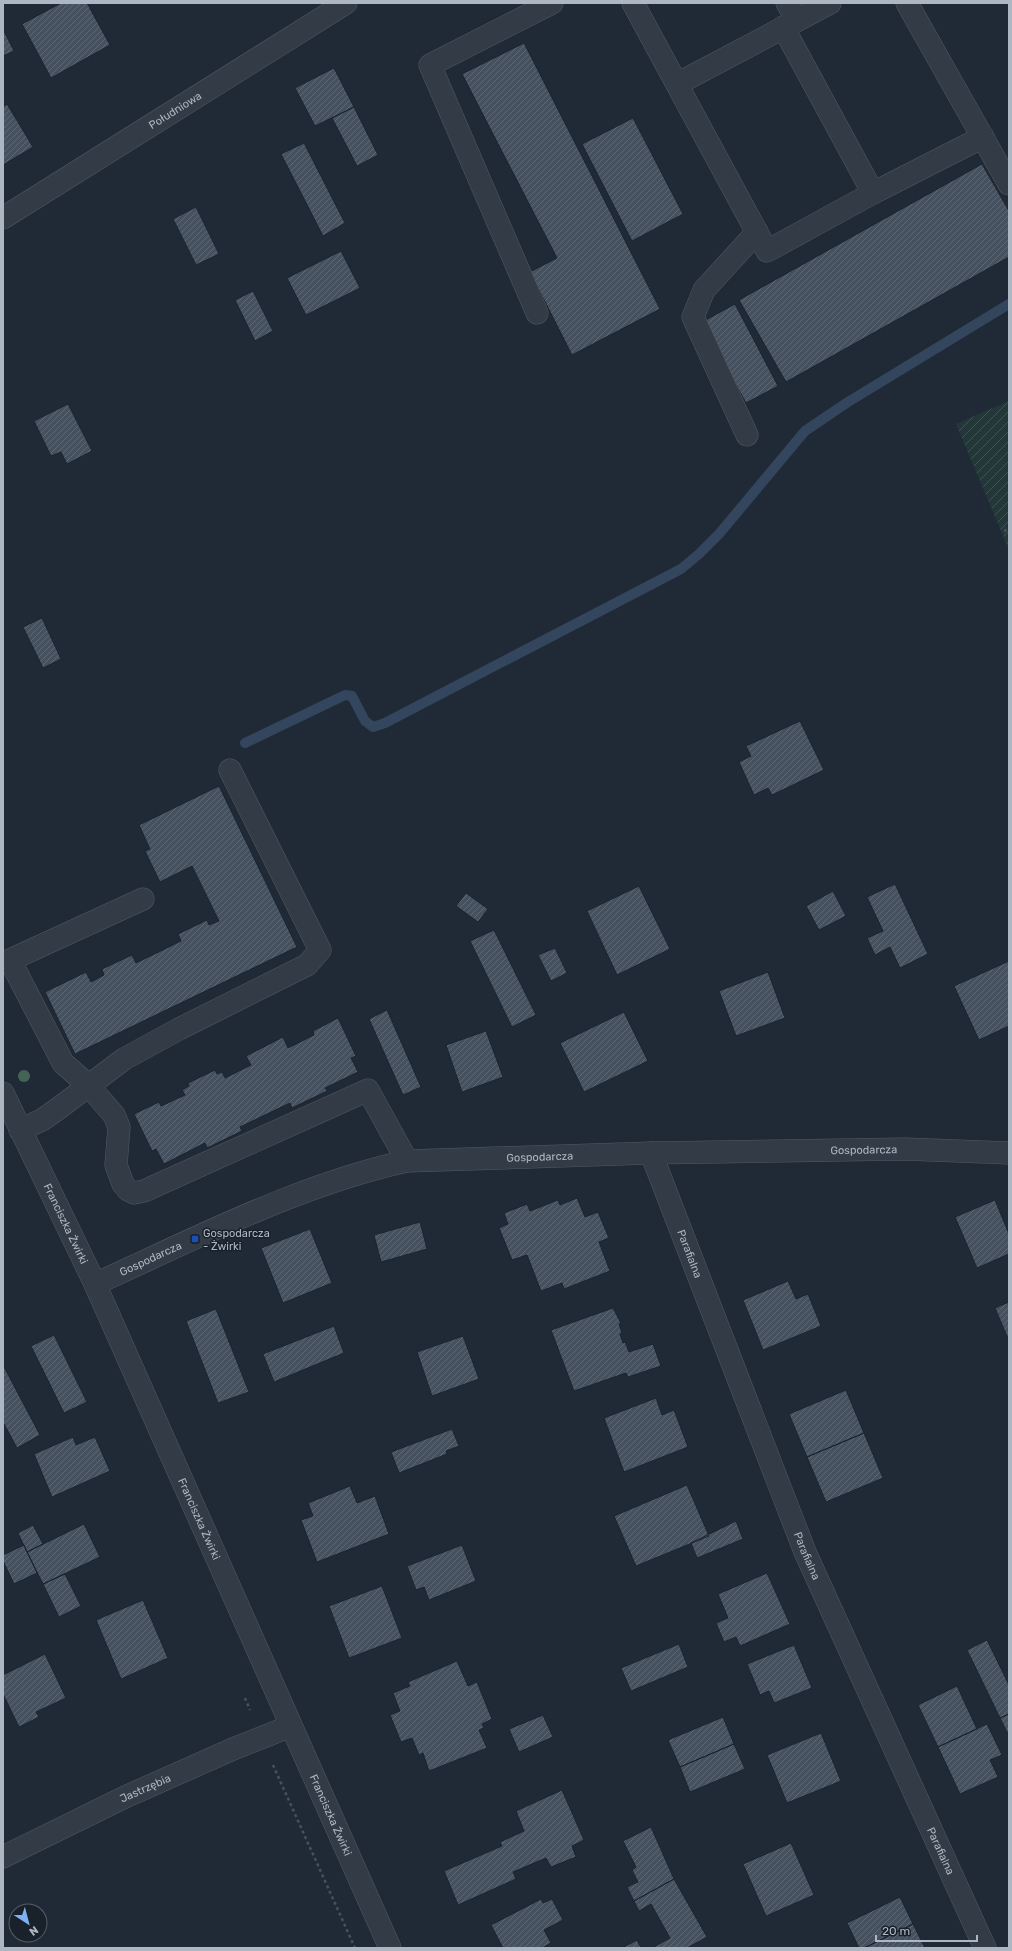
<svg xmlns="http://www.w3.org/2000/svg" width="1012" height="1951" viewBox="0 0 1012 1951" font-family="Rubik,sans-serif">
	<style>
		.garden { fill: url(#garden-furrows) }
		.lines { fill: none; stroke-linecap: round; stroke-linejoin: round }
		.stream { stroke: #34465d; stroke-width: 10 }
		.building { fill: url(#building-hatch); stroke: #1b232d }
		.minor-casing { stroke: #515964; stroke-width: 23 }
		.path { stroke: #415456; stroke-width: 2.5; stroke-dasharray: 3 3; stroke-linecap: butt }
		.minor { stroke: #333c46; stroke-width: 22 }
		.tree { fill: #466455 }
		.transit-dot { fill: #1a4fb4; stroke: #19212b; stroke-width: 1.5 }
		.labels { text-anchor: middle; stroke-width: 3; stroke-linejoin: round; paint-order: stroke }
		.street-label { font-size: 11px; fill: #adb6c3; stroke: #19212b }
		.poi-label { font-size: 11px; fill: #adb6c3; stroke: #19212b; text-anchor: start }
	</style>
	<defs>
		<pattern id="garden-furrows" width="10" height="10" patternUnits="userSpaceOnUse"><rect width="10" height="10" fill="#233738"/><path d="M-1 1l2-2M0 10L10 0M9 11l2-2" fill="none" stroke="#405253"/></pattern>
		<pattern id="building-hatch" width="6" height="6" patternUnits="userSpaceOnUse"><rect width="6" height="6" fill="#465160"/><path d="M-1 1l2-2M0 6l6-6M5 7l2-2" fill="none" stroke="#5e6875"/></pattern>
	</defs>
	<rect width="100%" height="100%" fill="#202a36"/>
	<path class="garden" d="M1009,401v149l-53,-126z"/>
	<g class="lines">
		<path class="stream" d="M245,743l100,-48 7,1 13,25 8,6 12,-4 296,-154 18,-15 20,-20 86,-103 43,-29 161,-98"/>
	</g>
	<path class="building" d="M61,3h26l23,42 -59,33 -29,-54z
		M4,31l10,20 -11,5v-24z
		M524,43l136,266 -88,46 -42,-83 27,-14 -95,-184z
		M334,68l20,39 -39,19 -20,-38z
		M7,104l26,43 -30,18v-58z
		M354,107l24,48 -21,11 -25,-48z
		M633,118l50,96 -51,27 -50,-97z
		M304,143l41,80 -22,13 -42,-82z
		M982,164l27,47v46l-223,125 -47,-82z
		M196,207l23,47 -23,11 -23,-46z
		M341,251l19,37 -54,27 -19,-37z
		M253,291l20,40 -18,10 -20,-41z
		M735,304l43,82 -32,17 -44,-81z
		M68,404l24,47 -25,13 -6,-12 -10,4 -17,-35z
		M42,618l19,41 -18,9 -20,-41z
		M800,721l24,49 -52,25 -4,-7 -14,7 -15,-33 12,-6 -5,-10z
		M219,786l78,161 -222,107 -30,-62 41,-20 5,10 13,-7 -2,-6 30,-14 4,8 45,-22 -3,-7 29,-14 2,5 10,-4 -27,-55 -32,16 -15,-31 5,-2 -11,-24z
		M895,884l33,70 -28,14 -10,-21 -15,8 -8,-17 16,-7 -16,-34z
		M639,886l31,63 -53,26 -30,-64z
		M833,891l13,25 -27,14 -13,-24z
		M466,893l22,16 -10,13 -22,-16z
		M494,930l42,85 -24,12 -42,-86z
		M555,948l12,25 -16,8 -13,-26z
		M1009,961v65l-30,14 -25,-54z
		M768,972l17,46 -49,18 -17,-45z
		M387,1010l34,77 -18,8 -34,-76z
		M624,1012l24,49 -64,31 -24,-49z
		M338,1018l18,38 -5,2 7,14 -33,16 2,3 -35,17 -2,-5 -50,24 2,4 -35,17 -2,-5 -41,21 -8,-15 -4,2 -18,-37 25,-12 2,4 24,-11 -3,-5 7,-4 -1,-3 27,-13 2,4 5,-2 3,6 26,-13 -5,-9 37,-19 5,11 26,-13 -1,-4z
		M486,1031l17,46 -41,15 -16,-47z
		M577,1198l8,19 13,-5 11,26 -10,4 11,29 -46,18 -2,-6 -21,8 -14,-36 -15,5 -13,-32 9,-4 -4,-11 23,-9 3,7 28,-11 2,5z
		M995,1200l14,34v20l-32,14 -22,-51z
		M420,1222l7,27 -46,13 -7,-27z
		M310,1229l22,54 -49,20 -22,-55z
		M788,1281l8,18 12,-5 13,32 -58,24 -20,-50z
		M1009,1302v39l-14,-33z
		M613,1308l8,15 -2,1 3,9 -2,1 3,9 2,-1 4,10 24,-8 8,22 -33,11 -2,-4 -52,18 -23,-61z
		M216,1309l33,83 -31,11 -32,-82z
		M334,1326l10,27 -70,29 -11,-28z
		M54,1335l33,67 -23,11 -33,-67z
		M463,1336l16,43 -47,17 -15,-44z
		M3,1365l37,70 -23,13 -14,-26z
		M846,1390l18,43 -57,24 -18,-43z
		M656,1398l6,17 12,-5 14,37 -64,25 -20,-54z
		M452,1429l7,17 -13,5 1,3 -48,19 -8,-21z
		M864,1433l19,45 -57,24 -19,-45z
		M73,1437l3,8 19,-8 15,34 -58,26 -18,-43z
		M687,1485l22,51 -73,30 -22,-50z
		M350,1486l7,17 18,-7 14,38 -72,28 -16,-42 12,-4 -5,-13z
		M736,1521l7,18 -46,19 -6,-15z
		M84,1524l16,33 -57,27 -16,-32z
		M33,1525l10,19 -16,8 -9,-19z
		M24,1545l13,28 -23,11 -11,-23v-6z
		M462,1545l14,36 -47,19 -5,-13 -8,3 -9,-24z
		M767,1573l23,51 -50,22 -4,-9 -12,5 -8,-19 12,-5 -10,-24z
		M65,1574l16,32 -22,11 -16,-33z
		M382,1586l20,52 -53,20 -20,-52z
		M143,1600l25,58 -47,21 -25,-59z
		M987,1640l22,45v29l-9,4 -33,-68z
		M679,1644l9,23 -57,24 -10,-23z
		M794,1645l18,43 -38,15 -5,-12 -9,4 -13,-31z
		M45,1654l21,44 -30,14 3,5 -20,10 -16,-33v-19z
		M457,1661l11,25 9,-4 15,37 -10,5 2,4 -5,2 8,18 -58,23 -6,-18 -4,2 -7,-17 -11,4 -11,-27 10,-4 -7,-18 17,-7 -2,-4z
		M957,1686l20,43 -39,18 -20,-42z
		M1009,1714v22l-9,-18z
		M543,1715l10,22 -34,15 -10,-23z
		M723,1717l11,27 -54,23 -12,-27z
		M987,1724l15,31 -12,5 8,17 -38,17 -22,-47z
		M821,1733l20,48 -54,22 -20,-48z
		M734,1744l11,25 -55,23 -10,-25z
		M562,1790l22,50 -12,6 4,11 -25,10 -5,-9 -33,14 3,7 -58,26 -14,-34 58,-25 -2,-4 24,-11 -8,-20z
		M651,1827l23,52 -40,22 -7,-14 11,-5 -6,-12 4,-3 -13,-26z
		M791,1843l23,52 -48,21 -23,-52z
		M674,1879l33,58 -20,11h-35l18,-10 -19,-34 -12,7 -5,-10z
		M900,1897l13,27 -49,24h-5l-12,-25z
		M541,1899l2,4 9,-4 11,21 -19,10 7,13 -9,5h-39l-12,-23z
		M913,1924l12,24h-61z
		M637,1940l4,8h-19z"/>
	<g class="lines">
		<defs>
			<g id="minor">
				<path d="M633,3l134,248 106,-58 -90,-166"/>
				<path d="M787,3l10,17"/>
				<path d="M907,3l102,181"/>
				<path d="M677,84l153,-81"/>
				<path d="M873,193l110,-56"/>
				<path id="s1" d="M3,218l343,-215"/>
				<path d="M537,313l-107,-248 122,-62"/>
				<path d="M747,435l-54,-118 11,-27 53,-58"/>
				<path d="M143,899l-133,61 53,103 25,22 26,30 5,12 -3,38 7,19 5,6 6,3 10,-2 224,-101 39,71"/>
				<path id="s2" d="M3,1093l92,191 295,664"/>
				<path d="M20,1130l22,-10 17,-12 65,-49 55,-30 128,-64 13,-15 -90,-180"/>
				<path id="s3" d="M651,1153l154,399 180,396"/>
				<path id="s4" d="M95,1284c102,-46 203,-99 312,-123l244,-8 254,-4 104,4"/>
				<path id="s5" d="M3,1857l122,-60 108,-48 58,-23"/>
			</g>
		</defs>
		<use href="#minor" class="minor-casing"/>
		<path class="path" d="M1004,531l5,-2
			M245,1698l5,12
			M273,1765l82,183"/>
		<use href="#minor" class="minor"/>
	</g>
	<circle class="tree" cx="24" cy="1076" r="6"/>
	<rect class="transit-dot" x="191" y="1235" width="8" height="8" rx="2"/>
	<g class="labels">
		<g class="street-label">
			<text dy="4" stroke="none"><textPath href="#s1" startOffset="203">Południowa</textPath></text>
			<text dy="4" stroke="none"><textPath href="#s4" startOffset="793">Gospodarcza</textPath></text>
			<text dy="4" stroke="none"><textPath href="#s4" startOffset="469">Gospodarcza</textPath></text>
			<text dy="4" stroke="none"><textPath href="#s2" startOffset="145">Franciszka Żwirki</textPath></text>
			<text dy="4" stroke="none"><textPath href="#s3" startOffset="108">Parafialna</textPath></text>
			<text dy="4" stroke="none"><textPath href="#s4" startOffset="61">Gospodarcza</textPath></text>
			<text dy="4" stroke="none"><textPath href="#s2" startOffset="469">Franciszka Żwirki</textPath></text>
			<text dy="4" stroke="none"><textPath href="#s3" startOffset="432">Parafialna</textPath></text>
			<text dy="4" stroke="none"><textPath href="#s5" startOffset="158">Jastrzębia</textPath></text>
			<text dy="4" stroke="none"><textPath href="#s2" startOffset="793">Franciszka Żwirki</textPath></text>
			<text dy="4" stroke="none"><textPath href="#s3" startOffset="756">Parafialna</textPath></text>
		</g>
		<g class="poi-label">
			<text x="203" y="1237">Gospodarcza<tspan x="203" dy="13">- Żwirki</tspan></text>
		</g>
	</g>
	<rect width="1012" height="1951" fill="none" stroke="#adb6c3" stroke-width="8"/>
	<g transform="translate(28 1923) rotate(144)"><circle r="19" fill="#19212b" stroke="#545d68"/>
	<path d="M0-3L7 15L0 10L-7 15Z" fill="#81b1f5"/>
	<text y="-6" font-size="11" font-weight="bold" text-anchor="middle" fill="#adb6c3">N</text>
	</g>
	<path d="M876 1935v6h101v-6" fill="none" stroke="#adb6c3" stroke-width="2"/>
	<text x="882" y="1935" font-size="12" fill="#adb6c3" stroke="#19212b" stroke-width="3" paint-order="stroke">20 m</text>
</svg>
